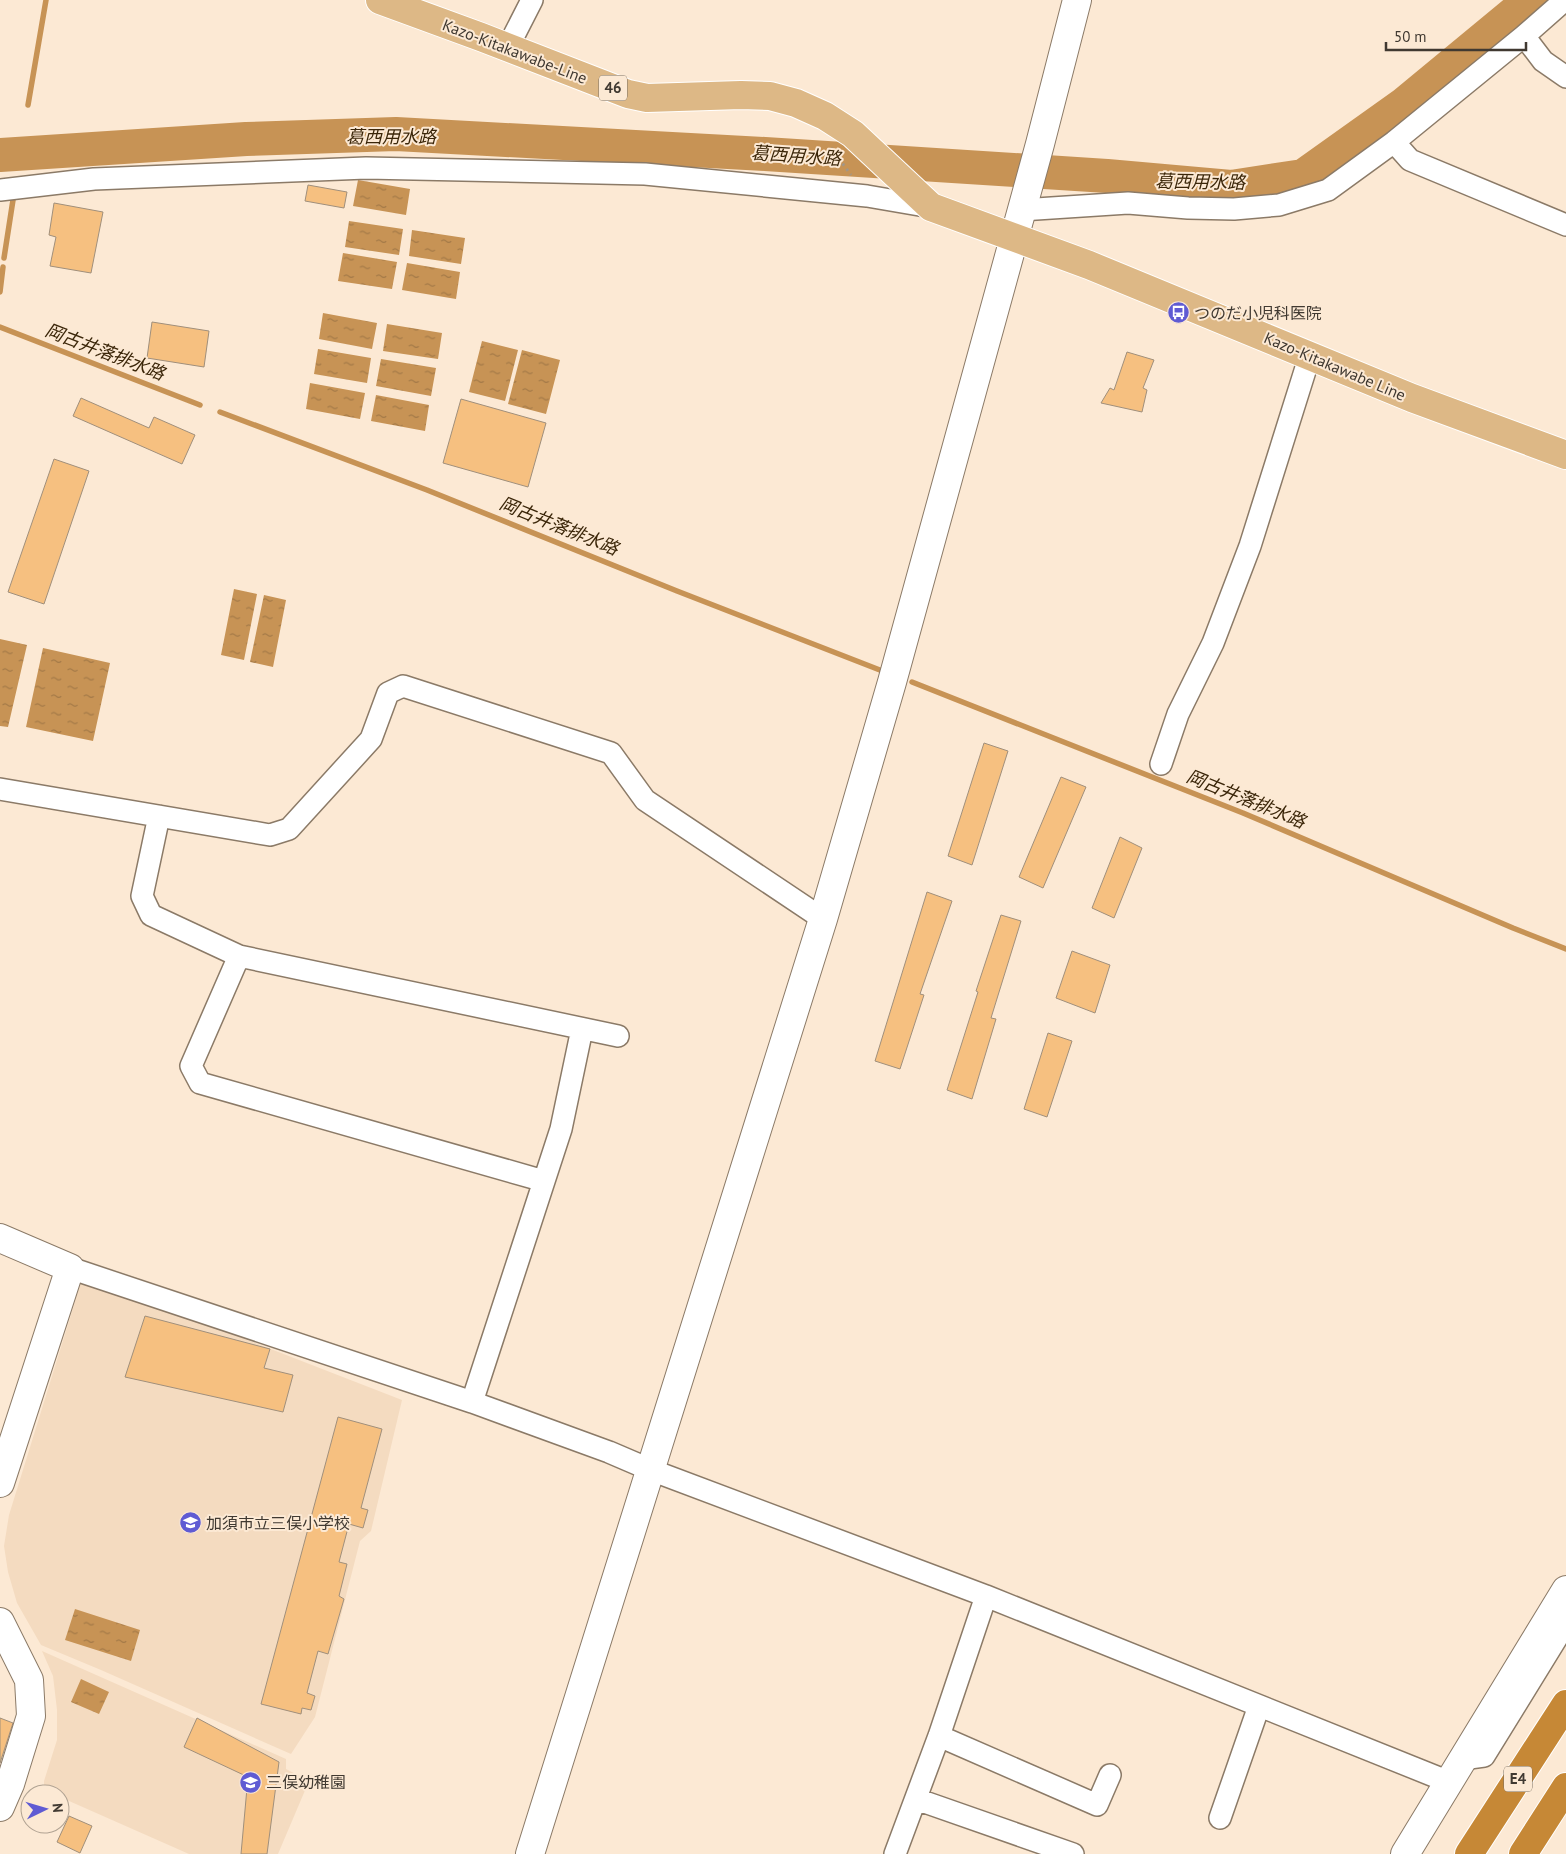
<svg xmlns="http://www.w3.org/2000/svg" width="1566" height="1854" viewBox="0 0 1566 1854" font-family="'PT Sans','Noto Sans JP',sans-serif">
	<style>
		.built { fill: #f4dbc0 }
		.water { fill: url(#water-ripples) }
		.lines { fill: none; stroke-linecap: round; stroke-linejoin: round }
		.stream { stroke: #c79355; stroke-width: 5.5 }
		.river { stroke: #c79355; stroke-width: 34 }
		.building { fill: #f6c080; stroke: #a08f7b }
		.minor-casing { stroke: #8b7a67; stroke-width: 24 }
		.tertiary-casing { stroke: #8b7a67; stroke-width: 30 }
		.primary-casing { stroke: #fff; stroke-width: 30 }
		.motorway-casing { stroke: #fff; stroke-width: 30 }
		.path { stroke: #a39687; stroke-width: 3; stroke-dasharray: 2.5 4; stroke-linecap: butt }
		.minor { stroke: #fff; stroke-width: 21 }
		.tertiary { stroke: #fff; stroke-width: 28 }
		.primary { stroke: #ddb886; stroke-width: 28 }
		.motorway { stroke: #c68836; stroke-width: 28 }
		.labels { text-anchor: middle; stroke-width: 4; stroke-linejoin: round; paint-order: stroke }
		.shield { fill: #fce9d4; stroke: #786e62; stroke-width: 1 }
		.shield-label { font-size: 15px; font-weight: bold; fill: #403931 }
		.street-label { font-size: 16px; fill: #403931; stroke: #fce9d4 }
		.poi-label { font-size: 16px; fill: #403931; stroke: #fce9d4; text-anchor: start }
		.water-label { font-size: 18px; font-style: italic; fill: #3b2609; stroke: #fce9d4 }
	</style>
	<defs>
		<pattern id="water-ripples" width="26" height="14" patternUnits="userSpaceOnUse" patternTransform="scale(1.25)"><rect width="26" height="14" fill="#c79355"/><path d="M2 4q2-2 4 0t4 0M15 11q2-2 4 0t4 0" fill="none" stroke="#a37947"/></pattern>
	</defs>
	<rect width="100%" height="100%" fill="#fce9d4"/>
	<path class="built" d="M83,1276l319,124 -31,131 -11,10 -45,176 -24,37 -190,-84 -60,-25 -24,-42 -9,-31 -4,-26 5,-31z
		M42,1651l244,108v10l23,12 -31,73h-89l-129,-57v-3l-11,-2 -5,-6v-5l13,-41v-30l-4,-34z"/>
	<path class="water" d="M358,180l52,9 -4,26 -53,-9z
		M349,221l54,8 -4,26 -54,-8z
		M412,230l53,8 -4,26 -52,-8z
		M343,253l54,9 -5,27 -54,-8z
		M407,263l53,9 -4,27 -54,-9z
		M323,313l54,10 -5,26 -53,-10z
		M387,324l55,9 -4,26 -55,-8z
		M482,341l36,9 -13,51 -36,-9z
		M318,349l53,9 -4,25 -53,-9z
		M522,350l38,10 -14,54 -38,-10z
		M381,359l55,9 -5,28 -55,-10z
		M310,383l55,10 -5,26 -54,-10z
		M376,395l53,10 -4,26 -54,-10z
		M234,589l23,5 -13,66 -23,-5z
		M264,595l22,5 -13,67 -23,-5z
		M0,639l27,6 -19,82 -8,-1z
		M43,648l67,15 -17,78 -67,-14z
		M75,1609l65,21 -9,31 -66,-21z
		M81,1679l28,13 -10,22 -28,-12z"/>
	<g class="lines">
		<path class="stream" d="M28,105l18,-105
			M4,258l9,-58
			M0,292l3,-25
			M0,327l200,78
			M220,412l207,78 250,101 208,81
			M912,682l331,131 270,115 53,21"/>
		<path class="river" d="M0,155l246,-16 150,-5 369,20 342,22 124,11 72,-11 101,-72 126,-104"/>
	</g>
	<path class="building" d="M308,185l39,7 -3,16 -39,-7z
		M54,203l49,9 -12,61 -41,-7 6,-29 -7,-2z
		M152,322l57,9 -5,36 -57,-9z
		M1127,352l27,8 -11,28 4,2 -5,22 -41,-9 9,-15 4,2z
		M81,398l68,30 5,-11 41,18 -13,29 -109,-48z
		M461,399l85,24 -18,64 -85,-24z
		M54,459l35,12 -45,133 -36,-12z
		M984,743l24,8 -36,114 -24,-9z
		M1061,777l25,10 -43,101 -24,-11z
		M1120,837l22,11 -28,70 -22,-10z
		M927,892l25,9 -32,93 4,1 -24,74 -25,-8z
		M1001,915l20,6 -30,97 5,1 -24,80 -25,-9 31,-98 -2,-1z
		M1072,951l38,14 -15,48 -39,-15z
		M1048,1033l24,8 -25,76 -23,-8z
		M145,1316l125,33 -6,19 29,7 -10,37 -158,-35z
		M338,1417l44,12 -21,79 7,2 -5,18 -14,-4 -10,38 8,2 -8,32 5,3 -16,55 -10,-3 -11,42 8,3 -4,14 -9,-2 -1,6 -40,-10z
		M0,1718l13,5 -13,40z
		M197,1718l82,44 -12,92h-26l7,-77 -64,-30z
		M69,1816l23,10 -12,27 -23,-11z"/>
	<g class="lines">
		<defs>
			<path id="minor" d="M1524,36l19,25 23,16
				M508,47l24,-47
				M1394,142l16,18 156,65
				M0,190l94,-11 272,-11 279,6 222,22 64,11
				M1021,210l107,-7 60,5 46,1 45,-4 49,-15 66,-48 130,-106 41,-36
				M1161,764l17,-50 35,-71 37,-97 60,-191
				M0,789l270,46 19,-6 82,-90 17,-46 15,-7 208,67 34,47 178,119
				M159,816l-17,80 9,19 88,41 379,80
				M239,956l-48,110 9,17 344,98
				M70,1268l402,134 137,50 42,18 335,126 463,186
				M472,1402l89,-273 21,-100
				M939,1736l158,69 13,-30
				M1462,1759l22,-3 82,-133
				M916,1799l157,55
				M1220,1818l39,-112
				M895,1854l44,-118 47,-140"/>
			<path id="tertiary" d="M0,1238l70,30 -70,215
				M0,1622l29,58 2,36 -21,68 -10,23
				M530,1854l293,-935 69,-237 148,-538 37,-144
				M1405,1854l161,-264"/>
			<path id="primary" d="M380,0l101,37 147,57 19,4 94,-3 29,1 26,7 29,13 28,18 78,73 158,58 323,133 154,57"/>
			<path id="motorway" d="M1469,1854l97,-150
				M1523,1854l43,-67"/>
		</defs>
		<use href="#minor" class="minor-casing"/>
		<use href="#tertiary" class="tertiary-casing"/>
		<use href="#primary" class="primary-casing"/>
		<use href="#motorway" class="motorway-casing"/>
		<path class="path" d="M831,148l20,27"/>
		<use href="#minor" class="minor"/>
		<use href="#tertiary" class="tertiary"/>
		<use href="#primary" class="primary"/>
		<use href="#motorway" class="motorway"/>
	</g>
	<defs>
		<symbol id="bus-disc" viewBox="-11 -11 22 22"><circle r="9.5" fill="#5f5bd3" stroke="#fce9d4"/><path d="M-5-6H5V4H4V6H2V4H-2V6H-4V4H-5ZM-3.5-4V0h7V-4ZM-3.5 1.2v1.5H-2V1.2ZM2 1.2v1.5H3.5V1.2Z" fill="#fff"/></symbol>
		<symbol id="school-disc" viewBox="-11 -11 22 22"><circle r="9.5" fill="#5f5bd3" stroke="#fce9d4"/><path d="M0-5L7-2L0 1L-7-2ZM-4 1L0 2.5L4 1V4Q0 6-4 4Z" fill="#fff"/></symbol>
	</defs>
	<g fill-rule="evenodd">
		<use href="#bus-disc" x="1166" y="300" width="25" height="25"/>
		<use href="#school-disc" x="178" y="1510" width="25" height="25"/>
		<use href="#school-disc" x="238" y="1770" width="25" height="25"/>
	</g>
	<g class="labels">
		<g class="shield">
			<rect x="599" y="75.5" width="28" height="25" rx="4"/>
			<rect x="1504" y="1766.5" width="28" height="25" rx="4"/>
		</g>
		<g class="shield-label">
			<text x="613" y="93">46</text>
			<text x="1518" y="1784">E4</text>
		</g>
		<g class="street-label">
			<text transform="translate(515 51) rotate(21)" y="6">Kazo-Kitakawabe-Line</text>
			<text transform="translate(1335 366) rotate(23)" y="6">Kazo-Kitakawabe Line</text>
		</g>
		<g class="poi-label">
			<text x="1194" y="319">つのだ小児科医院</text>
			<text x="206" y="1529">加須市立三俣小学校</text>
			<text x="266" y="1788">三俣幼稚園</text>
		</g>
		<g class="water-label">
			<text x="391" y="143">葛西用水路</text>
			<text transform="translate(796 156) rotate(4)" y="6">葛西用水路</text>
			<text transform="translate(1200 182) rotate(1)" y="6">葛西用水路</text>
			<text transform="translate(105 352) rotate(21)" y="6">岡古井落排水路</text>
			<text transform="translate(559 526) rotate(22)" y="6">岡古井落排水路</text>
			<text transform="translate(1246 799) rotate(22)" y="6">岡古井落排水路</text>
		</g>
	</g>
	<g transform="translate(45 1809) rotate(85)"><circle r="24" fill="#fce9d4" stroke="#b1a393"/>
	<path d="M0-4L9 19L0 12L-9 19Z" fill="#5f5bd3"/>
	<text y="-8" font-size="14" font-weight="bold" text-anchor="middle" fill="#403931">N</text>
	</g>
	<path d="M1386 42v8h140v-8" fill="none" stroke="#403931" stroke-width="2.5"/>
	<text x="1394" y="42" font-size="15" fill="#403931" stroke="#fce9d4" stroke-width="4" paint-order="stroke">50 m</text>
</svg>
